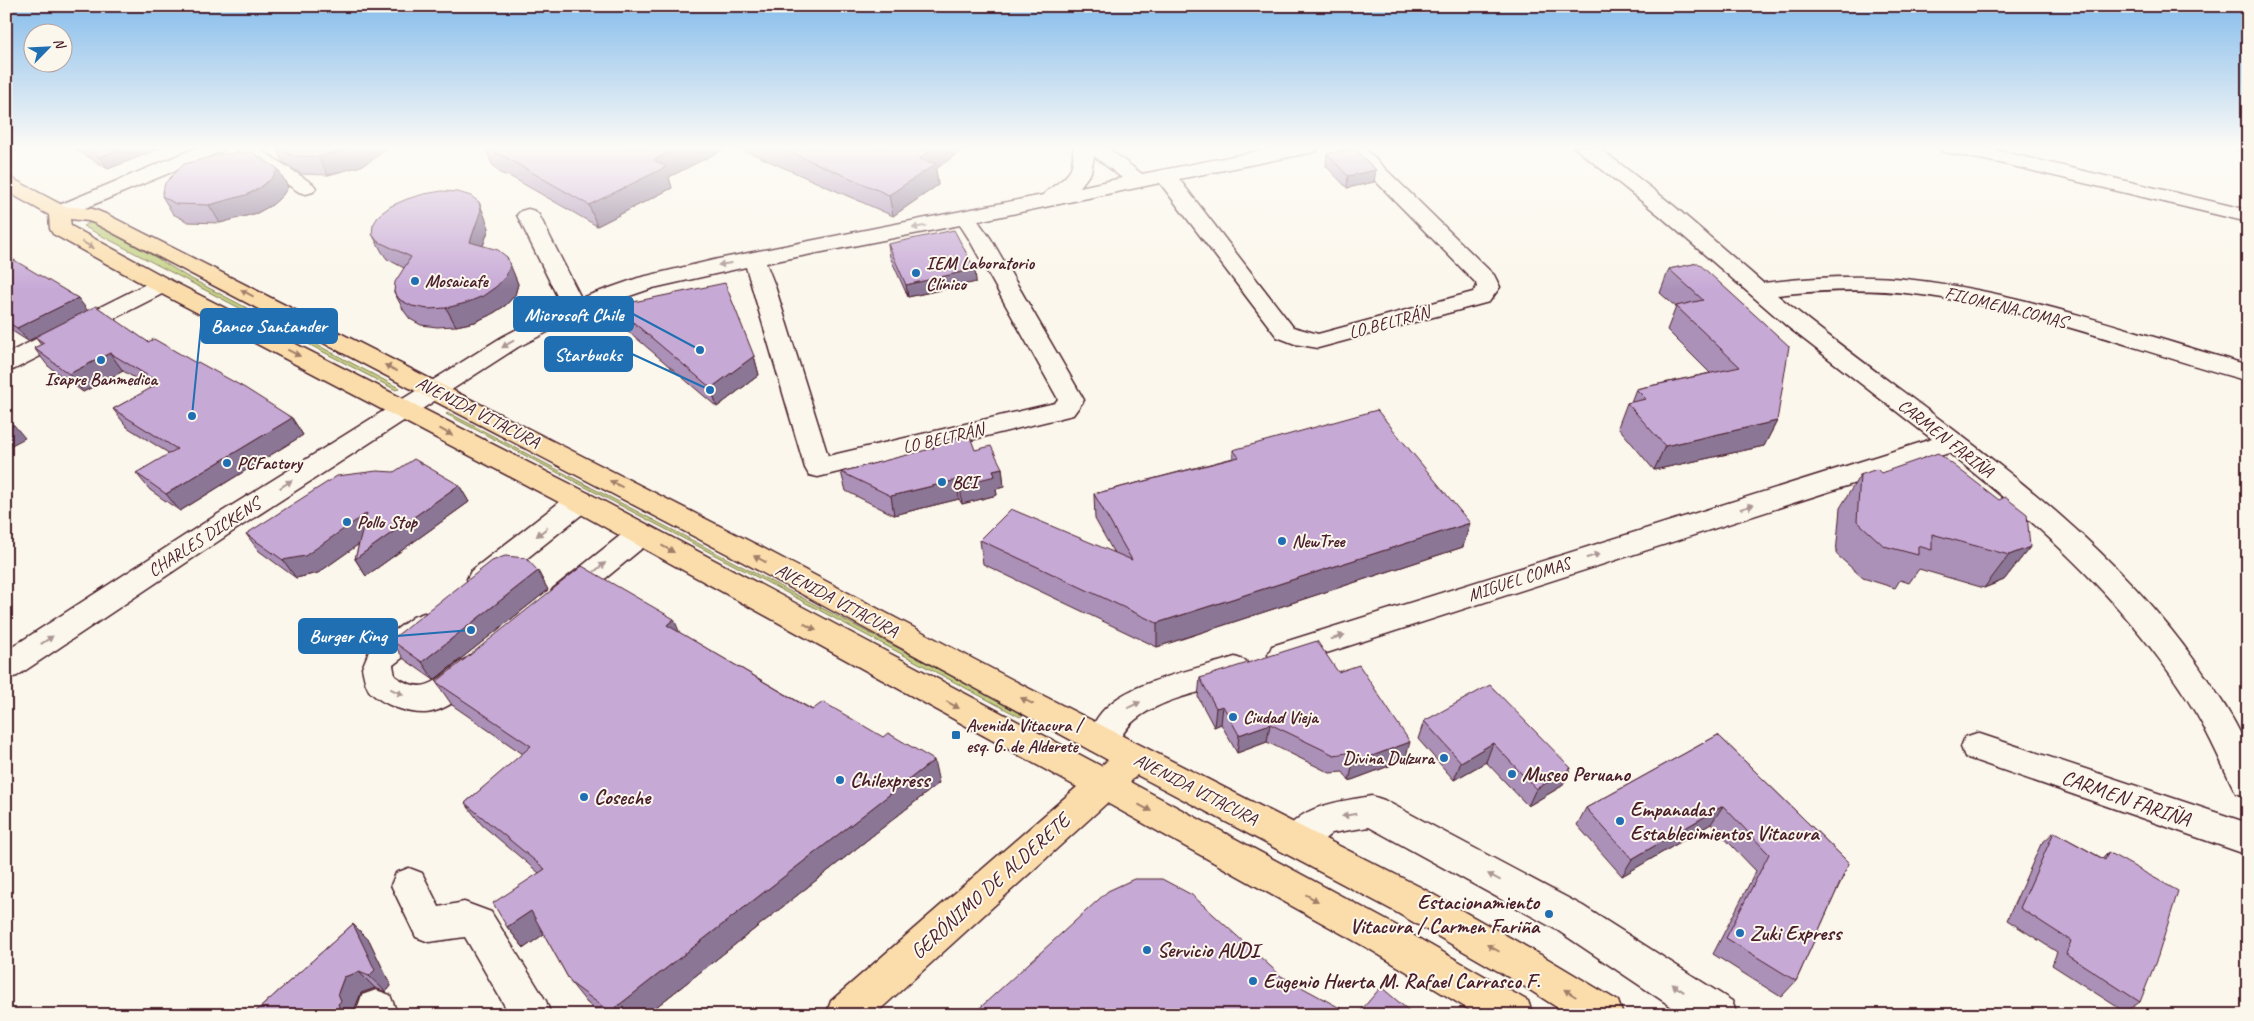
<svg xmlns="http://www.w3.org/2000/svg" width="2254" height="1021" viewBox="0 0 2254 1021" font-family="Caveat,sans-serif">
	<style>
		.green { fill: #c3d084; stroke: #867858 }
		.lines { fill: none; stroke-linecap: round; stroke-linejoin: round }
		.minor-casing { stroke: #4a1f2b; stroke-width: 3 }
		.major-casing { stroke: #4a1f2b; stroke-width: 3 }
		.minor { fill: #fbf7ec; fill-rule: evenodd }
		.major { fill: #fbddab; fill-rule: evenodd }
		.wall { fill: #ab91b8; stroke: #4a1f2b }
		.shaded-wall { fill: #8b7696; stroke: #4a1f2b }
		.building { fill: #c7a9d6; stroke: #4a1f2b }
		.oneway { fill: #ab9695 }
		.oneway2 { fill: #a27e6b }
		.poi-dot { fill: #1f6fb2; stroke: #fbf7ec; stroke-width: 2 }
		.labels { text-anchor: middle; stroke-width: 4; stroke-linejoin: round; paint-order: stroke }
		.poi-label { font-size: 18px; font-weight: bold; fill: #4a1f2b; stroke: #fbf7ec; text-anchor: start }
		.street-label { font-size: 18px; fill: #4a1f2b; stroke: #fbf7ec }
		.near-poi-label { font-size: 21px; font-weight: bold; fill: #4a1f2b; stroke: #fbf7ec; text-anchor: start }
		.near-street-label { font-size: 21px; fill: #4a1f2b; stroke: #fbf7ec }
		.leader { fill: none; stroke: #1f6fb2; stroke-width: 2 }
		.callout-dot { fill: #1f6fb2; stroke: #fbf7ec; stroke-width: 2 }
		.callout { fill: #1f6fb2; stroke: #1f6fb2; stroke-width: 2 }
		.callout-label { font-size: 19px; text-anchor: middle; font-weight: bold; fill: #fff }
	</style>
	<rect width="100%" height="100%" fill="#fbf7ec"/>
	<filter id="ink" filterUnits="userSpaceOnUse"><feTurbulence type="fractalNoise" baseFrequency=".02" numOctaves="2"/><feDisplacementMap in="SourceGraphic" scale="10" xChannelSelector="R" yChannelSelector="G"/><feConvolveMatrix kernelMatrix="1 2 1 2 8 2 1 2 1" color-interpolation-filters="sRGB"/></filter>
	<g filter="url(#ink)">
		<path class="green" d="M91,222l66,36 29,18 213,112 -3,2 -313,-164z
			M449,413l575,301 -4,3 -248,-132 -326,-171z"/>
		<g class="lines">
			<defs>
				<path id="minor" d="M198,147h27l-3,4 -156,65 -7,2 -7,-2 -4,-4 4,-4z
					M234,147h23l56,37 3,4 -3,4 -7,2 -7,-2 -62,-41z
					M1073,147h33l36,27 137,-27h40l-3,4 -7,2 -130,26 114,148 25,7 155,-42 4,-5 -1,-4 -134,-136h21l131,128 6,12 -11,15 -171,46 -23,-4 -18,-7 -117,-154 -182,38 13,18 93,161 -11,15 -255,62 -9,-2 -4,-7 -59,-201 -93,21 -35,12 -35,14 -65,33 -283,183 -218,146 -11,3v-28l209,-135 287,-179 60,-31 -45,-91 4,-4 7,-2 7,2 4,4 42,83 57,-20 80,-19 325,-64c19,-18 32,-16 30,-48zM1094,156l28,22 -42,9 11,-15zM960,225l9,14 89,160 -3,4 -227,53 -53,-170 -9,-23z
					M1574,147h23l22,16 55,43 89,77c50,-6 101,-9 151,-3 111,13 226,54 334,85v16c-111,-30 -220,-74 -334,-87 -46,-6 -92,-4 -137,1 144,118 311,214 420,369 16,24 41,58 50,85 4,11 1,36 1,48l-12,-4c-13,-25 -24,-53 -39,-78 -63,-105 -153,-187 -248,-262l-666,214 -11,-3 -4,-9 4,-9 660,-207 -144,-112 -129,-112z
					M1939,147h40l21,4 248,59v12l-248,-59 -51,-10 -7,-2z
					M2236,147h12v8l-7,-2z
					M162,278l8,2 3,5 -3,5 -155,79 -9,3v-18l148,-74z
					M580,491l10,3 4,7 -4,7 -99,79 -10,3 -10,-3 -4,-8 4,-8 99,-77z
					M641,524l10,3 4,7 -4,7 -78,64 -10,3 -10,-3 -5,-8 5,-8 78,-62z
					M424,613l11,4 4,8 -4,8 -42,32 2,11c27,19 38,8 61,-11 4,-3 10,-8 17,-8 3,0 8,2 11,3l4,9c-9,18 -43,44 -64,44 -18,0 -40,-8 -53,-20 -6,-6 -7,-17 -9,-25l8,-19 43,-32z
					M1235,657l11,4 4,9 -4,9c-36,12 -81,17 -111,41 -19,15 -17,40 -45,30l-5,-10c6,-12 13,-26 24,-35 25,-24 92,-37 126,-48z
					M1977,733l271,90v32l-283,-98 -4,-10 4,-10z
					M1372,796l12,4 199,106 149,95 5,14h-53l-127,-85 -188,-103 -37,6 -23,19 -12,5 -12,-5 -5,-11c16,-36 57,-39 92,-45z
					M409,868l13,5 17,34 25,-5 27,10 55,89 5,14h-41l-45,-78 -36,5 -13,-5 -25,-52 5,-12z
					M376,990l14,5 8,20h-39l-2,-6 5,-14z"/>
				<path id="major" d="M6,177l7,2 51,27 29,3 15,6 653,332 269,142 390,198 128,72 70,42 5,14h-54l-47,-30 -128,-74 -257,-136 -7,7 267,144 131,75 5,14h-55l-107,-65 -264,-147 -233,212h-48l5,-14 246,-214 -507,-279 -416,-218 -101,-56 -3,-5 -1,-14 -43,-24zM70,219l18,2 6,2 647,338 367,199 -7,6 -511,-272 -420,-214 -99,-54z"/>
			</defs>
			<use href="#minor" class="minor-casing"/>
			<use href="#major" class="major-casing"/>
			<use href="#minor" class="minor"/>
			<use href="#major" class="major"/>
		</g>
		<path class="wall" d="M72,147h91l-55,22z
			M275,147h112l-12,11 -14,8 -33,9 -26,-1 -19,-12z
			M485,147h243l-59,30 3,11 -75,38 -84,-48 -13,-5 -8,-9z
			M737,147h229l-30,22 2,16 -45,31z
			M1327,154l47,28 -27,6 -21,-22z
			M278,169l10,18 -6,9 -10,9 -15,8 -37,10 -32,-1 -15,-8 -11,-18z
			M479,202l10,26 -6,18 24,11 11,27 -3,11 -9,10 -14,9 -17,8 -19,4 -19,1 -16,-2 -11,-6 -6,-8 -10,-19 10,-24 -17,-9 -5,-7 -10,-18z
			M888,244l87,25 1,13 -68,15 -18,-40z
			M1698,263l79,158 -13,25 -110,24 -36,-43 9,-24 4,-1 5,-13 74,-16 -43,-43 9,-23 -16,-14 9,-24z
			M6,264l81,47 61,31 144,76 11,17 -123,76 -30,-21 -14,-17 34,-19 -43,-27 -14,-18 39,-21 -29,-17 -40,21 -35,-26 -14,-18 7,-3 -6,-8 -7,4 -22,-14z
			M614,306l140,50 5,19 -42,32 -96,-82z
			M932,444l43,6 27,18 2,19 -8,2 1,6 -35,9 -3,-5 -65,16 -48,-24 -5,-19 92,-23z
			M1233,450l230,97 -306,100 -174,-83 -3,-24 134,13 -19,-34 -1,-25 139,-36z
			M1860,475l170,72 -26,33 -20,8 -65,-19 -10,14 -9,-3 -5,8 -32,-10 -27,-24 4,-46z
			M459,485l10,17 -103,74 -11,-17 4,-15 -41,29 -22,5 -37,-27 -13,-17z
			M538,571l10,19 -114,90 -30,-21 -13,-19z
			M680,633l259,150 -293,232h-44l-15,-12 -16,-20 -27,-49 -20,14 -17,-21 32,-54 -57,-48 -17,-22 58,-49 -71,-49 -16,-23z
			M1338,672l67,88 -56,21 -6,-9 -13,1 -63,-31 -30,11 -16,-29 -7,3 -16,-30 2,-19z
			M1424,721l147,47 -9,18 -34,20 -42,-44 -32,18 -36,-41z
			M1718,735l131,128 -53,118 -15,16 -68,-43 43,-83 -45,-47 -89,52 -45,-51 9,-17z
			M2054,832l48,26 6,-6 32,150 -15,10 -73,-47 5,-13 -50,-32 34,-76z
			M353,924l16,16 22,46 -5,6 -11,-4 -14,5 -6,15 -103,7z"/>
		<path class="shaded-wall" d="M126,147h37l-55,22 -8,-12z
			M354,147h33l-12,11 -14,8 -33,9 -10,-18z
			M681,147h47l-59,30 3,11 -75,38 -8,-21 65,-45z
			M935,147h31l-30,22 2,16 -45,31 -4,-21 30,-36z
			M278,169l10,18 -6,9 -10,9 -15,8 -37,10 -11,-18z
			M1376,170l-2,12 -27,6 1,-12z
			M479,202l10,26 -11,32 -8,-18z
			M507,257l11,27 -3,11 -9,10 -14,9 -17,8 -19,4 -10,-18z
			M975,269l1,13 -68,15 -2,-12z
			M78,298l10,13 -60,30 -11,-13z
			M110,353l13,18 -40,21 -14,-18z
			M754,356l5,19 -42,32 -6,-19z
			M292,418l11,17 -123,76 -14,-17z
			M1777,421l-13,25 -110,24 11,-24z
			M14,425l11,13 -19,10v-19z
			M1002,468l2,19 -8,2 1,6 -35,9 -2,-19 33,-15z
			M957,480l2,19 -65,16 -3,-19z
			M459,485l10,17 -103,74 -11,-17z
			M367,513l12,17 -61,43 -22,5 -13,-18z
			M1470,523l-7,24 -306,100v-24z
			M2030,547l-26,33 -20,8 25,-33z
			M538,571l10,19 -114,90 -12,-18z
			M674,619l10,24 -17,-18z
			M1223,706l-2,18 -7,3 2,-19z
			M1270,724l-3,18 -30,11 2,-18z
			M1410,742l-5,18 -56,21 4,-18z
			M1493,743l-7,19 -32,18 7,-18z
			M934,760l5,23 -293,232h-34l-2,-3z
			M1571,768l-9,18 -34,20 8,-17z
			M1723,806l-12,18 -89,52 10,-17z
			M531,911l16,21 -23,16 -17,-21z
			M353,924l16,16 22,46 -5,6 -17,-16z
			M359,972l16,16 -14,5 -6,15 3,7h-16l-4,-11v-11l6,-16z"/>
		<path class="building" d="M84,147h42l-26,10z
			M278,147h76l-36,10 -26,-1z
			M487,147h194l-27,13 12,7 -77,38 -84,-48 -13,-5z
			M779,147h156l-16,12 17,5 -47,31z
			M1354,148l22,22 -28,6 -21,-22z
			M252,152l26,17 -6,9 -11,9 -15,8 -37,10 -33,-1 -14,-8 3,-13 19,-19 39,-10z
			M442,191l16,1 13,4 8,6 2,8 -11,32 28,8 9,7 3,9 -4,10 -9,10 -14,10 -17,7 -20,5 -18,1 -16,-3 -12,-6 -6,-8 1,-10 16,-25 -34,-16 -5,-7 1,-9 6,-10 12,-9 16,-7 17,-5z
			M954,230l21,39 -69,16 -18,-41z
			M14,260l64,38 -61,30 -11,-7v-57z
			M1698,263l91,83 -12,75 -112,25 -38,-43 19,-4 -10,-10 104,-22 -64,-61 27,-6 -34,-31z
			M725,283l29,73 -43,32 -97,-82z
			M96,306l52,36 6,-3 42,24 2,-1 47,26 47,30 -126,76 -30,-21 41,-24 -64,-40 47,-26 -50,-30 -41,21 -35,-26 10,-5 -9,-6z
			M1377,410l93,113 -313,100 -177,-83 31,-31 121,51 -38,-66 145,-37 -6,-7z
			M6,419l8,6 -8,4z
			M969,434l6,16 16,-4 11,22 -9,2 2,6 -35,9 -3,-5 -66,16 -50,-24 93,-24 -2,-4z
			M1938,453l61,47 6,-3 22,17 3,33 -21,8 -77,-21v16l-14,-4v9l-34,-9 -27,-25 3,-46 17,-6 4,4z
			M414,459l45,26 -104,74 12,-46 -62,43 -22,4 -37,-26 91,-58 40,-5 17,1z
			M505,556l21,2 12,13 -116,91 -31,-22 101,-79z
			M582,566l92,53 -7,6 145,85 11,-8 60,35 5,-4 46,27 -324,252 -39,-29 -40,-72 -24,16 -14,-24 52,-34 -80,-66 66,-57 -95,-64z
			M1317,641l21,31 21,-7 51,77 -57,21 -6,-10 -13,2 -64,-31 -31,11 -16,-29 -7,2 -16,-30z
			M1490,685l81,83 -35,21 -43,-46 -32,19 -37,-41z
			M1718,735l131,128 -53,118 -70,-43 43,-84 -46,-48 -91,53 -46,-51z
			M2054,832l51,28 3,-8 70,39 -20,65 -18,46 -74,-48 5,-13 -51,-33z
			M1134,879h28l30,16 89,81 72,39h-381l136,-124z
			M353,924l22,46 -6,6 -10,-4 -15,5 -6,16 3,8 -3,3 4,11h-90z
			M1381,987l33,28h-57z"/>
		<defs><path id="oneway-solid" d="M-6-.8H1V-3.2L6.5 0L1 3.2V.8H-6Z" transform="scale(1.25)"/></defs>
		<g class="oneway">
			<use href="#oneway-solid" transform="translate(919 227) rotate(169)"/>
			<use href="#oneway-solid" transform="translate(725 264) rotate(171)"/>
			<use href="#oneway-solid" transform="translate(508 344) rotate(149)"/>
			<use href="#oneway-solid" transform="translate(286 484) rotate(-33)"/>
			<use href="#oneway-solid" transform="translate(1747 507) rotate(-18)"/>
			<use href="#oneway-solid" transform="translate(542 532) rotate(142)"/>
			<use href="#oneway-solid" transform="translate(1593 556) rotate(-18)"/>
			<use href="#oneway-solid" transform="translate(600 567) rotate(-39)"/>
			<use href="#oneway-solid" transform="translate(1338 637) rotate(-18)"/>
			<use href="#oneway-solid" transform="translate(47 640) rotate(-33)"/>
			<use href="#oneway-solid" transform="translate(397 692) rotate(26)"/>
			<use href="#oneway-solid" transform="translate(1134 705) rotate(-26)"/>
			<use href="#oneway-solid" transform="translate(1349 815) rotate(170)"/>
			<use href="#oneway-solid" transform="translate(1494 877) rotate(-152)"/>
			<use href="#oneway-solid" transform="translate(1678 988) rotate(-147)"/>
		</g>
		<g class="oneway2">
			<use href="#oneway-solid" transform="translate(88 245) rotate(29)"/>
			<use href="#oneway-solid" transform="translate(247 293) rotate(-152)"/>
			<use href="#oneway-solid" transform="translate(294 353) rotate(27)"/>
			<use href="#oneway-solid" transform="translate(391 368) rotate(-153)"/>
			<use href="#oneway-solid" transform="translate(446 432) rotate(28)"/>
			<use href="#oneway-solid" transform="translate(616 484) rotate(-153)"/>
			<use href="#oneway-solid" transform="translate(668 549) rotate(29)"/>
			<use href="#oneway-solid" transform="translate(760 559) rotate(-152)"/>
			<use href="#oneway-solid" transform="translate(810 627) rotate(29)"/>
			<use href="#oneway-solid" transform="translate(1027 701) rotate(-153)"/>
			<use href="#oneway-solid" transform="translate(953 705) rotate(29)"/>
			<use href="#oneway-solid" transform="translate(1145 808) rotate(28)"/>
			<use href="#oneway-solid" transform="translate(1312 898) rotate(29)"/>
			<use href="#oneway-solid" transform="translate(1493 948) rotate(-150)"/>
			<use href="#oneway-solid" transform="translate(1570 993) rotate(-148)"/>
		</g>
	</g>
	<linearGradient id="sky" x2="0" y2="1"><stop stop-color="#87bdec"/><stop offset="0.51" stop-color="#fdfbf6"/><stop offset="1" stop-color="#fdfbf6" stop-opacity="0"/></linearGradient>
	<rect width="2254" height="290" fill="url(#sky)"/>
	<g class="poi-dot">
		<circle cx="916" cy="273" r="5"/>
		<circle cx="415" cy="281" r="5"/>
		<circle cx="101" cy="360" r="5"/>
		<circle cx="227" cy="463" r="5"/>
		<circle cx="942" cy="482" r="5"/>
		<circle cx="347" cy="522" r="5"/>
		<circle cx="1282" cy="541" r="5"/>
		<circle cx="1233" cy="717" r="5"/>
		<rect x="951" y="730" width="10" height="10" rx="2.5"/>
		<circle cx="1444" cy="758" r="5"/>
		<circle cx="1512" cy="774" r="5"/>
		<circle cx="840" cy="780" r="5"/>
		<circle cx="584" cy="797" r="5"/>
		<circle cx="1620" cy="821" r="5"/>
		<circle cx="1549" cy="914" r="5"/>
		<circle cx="1740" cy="933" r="5"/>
		<circle cx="1147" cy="950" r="5"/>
		<circle cx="1253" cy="981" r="5"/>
	</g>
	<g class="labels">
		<g class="poi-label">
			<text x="926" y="269">IEM Laboratorio<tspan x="926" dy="21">Clínico</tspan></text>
			<text x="425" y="287">Mosaicafe</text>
			<text x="101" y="385" text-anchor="middle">Isapre Banmedica</text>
			<text x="237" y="469">PCFactory</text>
			<text x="952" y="488">BCI</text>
			<text x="357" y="528">Pollo Stop</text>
			<text x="1292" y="547">NewTree</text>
			<text x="1243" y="723">Ciudad Vieja</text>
			<text x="966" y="731">Avenida Vitacura /<tspan x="966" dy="21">esq. G. de Alderete</tspan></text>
			<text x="1434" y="764" text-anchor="end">Divina Dulzura</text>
		</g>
		<g class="street-label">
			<text transform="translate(2006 307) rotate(14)" y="6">FILOMENA COMAS</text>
			<text transform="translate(1389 322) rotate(-15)" y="6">LO BELTRÁN</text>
			<text transform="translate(478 412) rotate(27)" y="6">AVENIDA VITACURA</text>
			<text transform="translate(943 438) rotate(-13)" y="6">LO BELTRÁN</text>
			<text transform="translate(1946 438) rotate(38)" y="6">CARMEN FARIÑA</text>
			<text transform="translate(204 537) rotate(-33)" y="6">CHARLES DICKENS</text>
			<text transform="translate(1519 579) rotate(-18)" y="6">MIGUEL COMAS</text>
			<text transform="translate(837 600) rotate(28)" y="6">AVENIDA VITACURA</text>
			<text transform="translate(1196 789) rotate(27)" y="6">AVENIDA VITACURA</text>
		</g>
		<g class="near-poi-label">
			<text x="1522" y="781">Museo Peruano</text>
			<text x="850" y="787">Chilexpress</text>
			<text x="594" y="804">Coseche</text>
			<text x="1630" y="816">Empanadas<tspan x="1630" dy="24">Establecimientos Vitacura</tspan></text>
			<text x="1539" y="909" text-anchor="end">Estacionamiento<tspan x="1539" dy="24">Vitacura / Carmen Fariña</tspan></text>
			<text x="1750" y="940">Zuki Express</text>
			<text x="1157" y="957">Servicio AUDI</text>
			<text x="1263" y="988">Eugenio Huerta M. Rafael Carrasco F.</text>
		</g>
		<g class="near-street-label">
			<text transform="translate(2126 798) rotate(19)" y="7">CARMEN FARIÑA</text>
			<text transform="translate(990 886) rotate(-42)" y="7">GERÓNIMO DE ALDERETE</text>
		</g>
	</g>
	<path class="leader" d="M700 350L633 314M192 416L201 326M710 390L632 354M471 630L397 636"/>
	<g class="callout-dot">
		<circle cx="700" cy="350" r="5"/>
		<circle cx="192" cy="416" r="5"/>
		<circle cx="710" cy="390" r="5"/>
		<circle cx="471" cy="630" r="5"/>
	</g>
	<g class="callout">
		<rect x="514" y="297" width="119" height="34" rx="5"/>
		<rect x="201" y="309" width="136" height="34" rx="5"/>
		<rect x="545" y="337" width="87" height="34" rx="5"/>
		<rect x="299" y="619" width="98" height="34" rx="5"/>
	</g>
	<g class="callout-label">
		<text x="574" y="321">Microsoft Chile</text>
		<text x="269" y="332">Banco Santander</text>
		<text x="588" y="361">Starbucks</text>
		<text x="348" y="642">Burger King</text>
	</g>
	<rect width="2254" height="1021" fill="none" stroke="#fbf7ec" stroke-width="25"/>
	<rect x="12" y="12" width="2229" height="996" fill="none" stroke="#4a1f2b" stroke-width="2" filter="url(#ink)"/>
	<g transform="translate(48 48) rotate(66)"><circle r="24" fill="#fbf7ec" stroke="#b4a19f"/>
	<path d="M0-4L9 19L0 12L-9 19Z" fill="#1f6fb2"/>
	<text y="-8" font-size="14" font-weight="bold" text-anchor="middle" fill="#4a1f2b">N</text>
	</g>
</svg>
